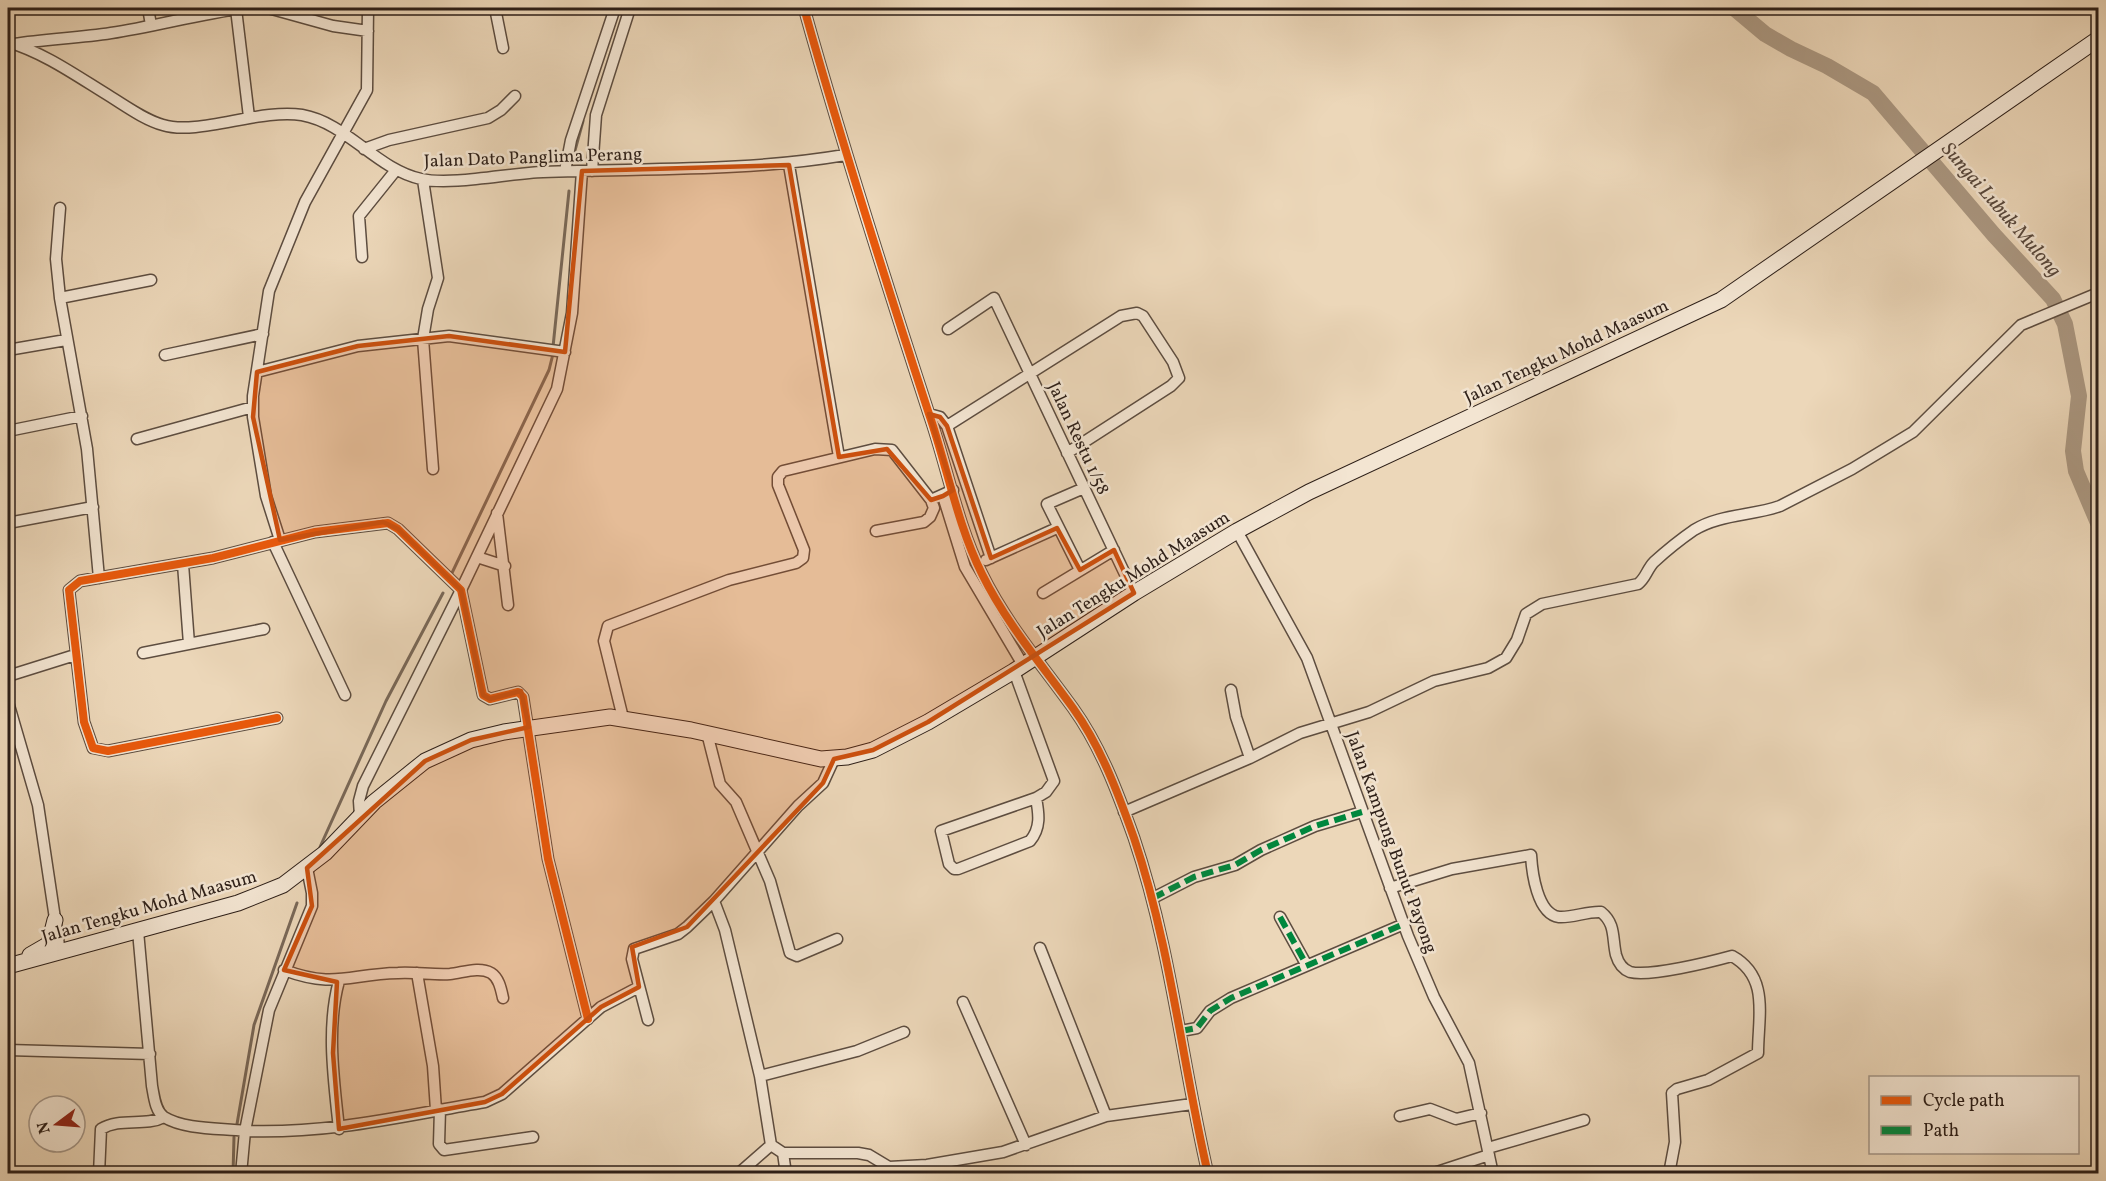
<svg xmlns="http://www.w3.org/2000/svg" width="2106" height="1181" viewBox="0 0 2106 1181" font-family="Vollkorn,serif">
	<style>
		.lines { fill: none; stroke-linecap: round; stroke-linejoin: round }
		.stream { stroke: #796858; stroke-width: 3 }
		.river { stroke: #ab9882; stroke-width: 16 }
		.street-casing { stroke: #5d4d40; stroke-width: 13 }
		.secondary-casing { stroke: #2d1f18; stroke-width: 17 }
		.street { stroke: #f3e5d2; stroke-width: 10 }
		.secondary { stroke: #f3e5d2; stroke-width: 15 }
		.quiet { stroke: #00873e; stroke-width: 6; stroke-dasharray: 12 6; stroke-linecap: butt }
		.cycleway-casing { stroke: #f3e5d2; stroke-width: 11 }
		.cycleway { stroke: #e8590c; stroke-width: 8 }
		.marked { fill: #cc500e; fill-opacity: 0.2; stroke: #cc500e; stroke-width: 4.5; stroke-linejoin: round }
		.labels { text-anchor: middle; stroke-width: 5; stroke-linejoin: round; paint-order: stroke }
		.street-label { font-size: 18px; fill: #2d1f18; stroke: #f3e5d2 }
		.water-label { font-size: 20px; font-style: italic; fill: #59493d; stroke: #f3e5d2 }
	</style>
	<rect width="100%" height="100%" fill="#ecd7b9"/>
	<filter id="stains"><feTurbulence type="fractalNoise" baseFrequency=".00333" numOctaves="4"/><feColorMatrix values="0 0 0 0 .2 0 0 0 0 .09 0 0 0 0 .02 0 0 0 .5 -.17"/></filter>
	<radialGradient id="worn" r=".72"><stop offset=".6" stop-color="#630" stop-opacity="0"/><stop offset="1" stop-color="#630" stop-opacity=".3"/></radialGradient>
	<g class="lines">
		<path class="stream" d="M574,154l9,-33
			M553,347l16,-156
			M451,575l98,-205 4,-16
			M320,847l66,-146 57,-108
			M237,1124l17,-99 43,-122
			M233,1174l1,-37"/>
		<path class="river" d="M1734,8l31,26 26,15 36,17 46,27 121,142 59,64 12,25 14,72 -6,55 3,20 22,52"/>
		<defs>
			<path id="street" d="M148,8l3,17
				M268,8l65,18 35,5
				M495,8l8,40
				M804,8c38,136 81,271 125,406 18,52 28,110 53,160 24,49 60,91 91,134 28,39 45,85 61,130 37,110 48,224 74,336
				M236,9l13,108
				M8,42c37,11 70,35 103,55 16,10 34,23 52,28 35,11 98,-17 139,-10 45,8 74,54 119,64 30,7 89,-6 122,-7 101,-4 202,0 302,-17
				M14,44c32,-5 65,-6 97,-11 45,-7 88,-19 133,-25
				M364,149l25,-9 99,-22 13,-8 14,-14
				M789,165l50,292
				M565,171l6,-31 44,-132
				M592,171l4,-56 34,-107
				M423,180l15,98 -10,31 -5,30 10,130
				M60,208l-4,51 4,39 27,151 12,129
				M362,257l-3,-41 37,-46
				M60,298l91,-18
				M948,329l46,-31 140,295
				M8,350l58,-10
				M165,355l98,-21
				M257,372l101,-26 91,-10 116,16
				M929,414l11,3 7,9 44,132
				M947,426l174,-110 16,-3 6,3 30,46 6,16 -8,8 -104,67
				M8,431l74,-15
				M137,439l116,-32
				M943,496l22,71 58,98
				M497,513l11,92
				M8,523l85,-16
				M876,531l48,-9 6,-5 4,-9 -3,-8
				M1237,531l70,127 101,278 26,61 35,66 24,111
				M280,540l-14,-44 -13,-79v-21l16,-105 36,-89 62,-112 1,-82
				M273,542l72,153
				M477,557l28,9
				M986,560l71,-32
				M183,564l6,80
				M1080,570l-33,-66 37,-16
				M1043,593l71,-43
				M143,653l121,-24
				M1014,671l40,110 -8,11 -10,6 -95,33 8,33 5,5h4l72,-28c11,-13 9,-27 6,-43
				M8,676l67,-21
				M1231,690l5,27 14,41
				M8,702l30,103 22,147
				M277,718l-169,33 -15,-3 -9,-26 -15,-132 11,-9 133,-23 102,-26 73,-9 10,6 63,61 22,105 7,4 28,-7 5,5 25,162 40,160
				M623,718l-19,-77 4,-15 121,-46 67,-17 7,-5 1,-8 -26,-65v-8l5,-6 92,-22 17,1 39,50 22,-10
				M707,733l13,51 16,18 34,79 20,72 7,3 40,-17
				M1124,812l126,-54 50,-25 69,-21 65,-31 54,-13 18,-10 11,-18 9,-26 16,-10 96,-20c8,-6 9,-15 16,-22 12,-11 27,-23 40,-32 26,-16 58,-14 86,-24l72,-37 61,-37 108,-107 77,-32
				M360,816l-1,-15 4,-15 98,-196 96,-201 15,-76 10,-142
				M1390,888l62,-19 79,-14c1,17 6,59 28,62 14,1 28,-6 42,-5 15,12 11,26 15,43 2,7 6,14 14,17 20,5 80,-10 102,-16 38,21 26,61 26,97l-50,27 -31,9 -5,4 3,49 -6,32
				M1153,898l41,-21 41,-12 26,-15 54,-24 47,-14
				M714,901l11,29 35,146 11,69 -33,29
				M1280,917l26,47
				M138,931l14,155c2,10 3,25 12,31 21,13 57,11 81,14l24,-121 43,-104v-13l-5,-25
				M1040,948l66,168
				M284,970c51,19 65,4 114,3 18,-1 35,2 52,1 12,-1 29,-8 41,-1 8,5 10,16 12,25
				M417,973l16,93 3,44
				M963,1002l63,143
				M648,1020l-16,-61 2,-10 44,-15 9,-7 27,-26 84,-95 25,-23 11,-24
				M1181,1031l16,-3 13,-17 21,-13 173,-74
				M8,1050l142,4
				M760,1076l97,-25 47,-19
				M440,1109l-1,35 5,6 89,-13
				M1400,1116l30,-7 26,10 25,-6
				M339,1129c-5,-48 -13,-101 0,-148
				M771,1145l12,8h75l11,2 20,12 38,-2 76,-13 103,-36 86,-12
				M1488,1148l96,-28
				M783,1153l3,21
				M99,1174l2,-45c19,-12 44,-2 63,-12
				M241,1174l4,-43c86,3 157,-15 240,-29l17,-8 99,-87 38,-20
				M1431,1174l58,-19"/>
			<path id="secondary" d="M30,955l19,-11 6,-24
				M8,966l230,-63 45,-18 42,-32 49,-51 51,-41 46,-21 33,-8 106,-15 81,13 130,29 26,-2 26,-7 55,-28 86,-51 120,-78 103,-62 72,-39 412,-192 377,-261"/>
		</defs>
		<use href="#street" class="street-casing"/>
		<use href="#secondary" class="secondary-casing"/>
		<use href="#street" class="street"/>
		<use href="#secondary" class="secondary"/>
		<path class="quiet" d="M1153,898l41,-21 41,-12 26,-15 54,-24 47,-14
			M1280,917l26,47
			M1181,1031l16,-3 13,-17 21,-13 173,-74"/>
		<defs>
			<path id="cycleway" d="M804,8c38,136 81,271 125,406 18,52 28,110 53,160 24,49 60,91 91,134 28,39 45,85 61,130 37,110 48,224 74,336
				M277,718l-169,33 -15,-3 -9,-26 -15,-132 11,-9 133,-23 102,-26 73,-9 10,6 63,61 22,105 7,4 28,-7 5,5 25,162 40,160"/>
		</defs>
		<use href="#cycleway" class="cycleway-casing"/>
		<use href="#cycleway" class="cycleway"/>
	</g>
	<path class="marked" d="M789,165l50,292 48,-8 44,51 12,-4 10,-6 -24,-76 11,3 7,9 44,132 66,-30 23,42 34,-20 20,43 -206,129 -55,28 -39,9 -11,24 -136,144 -55,20 7,40 -38,20 -99,87 -17,8 -146,27 -6,-76 4,-71 -53,-12 28,-64 -5,-38 118,-107 46,-21 58,-13 -8,-36 -31,8 -7,-4 -22,-105 -63,-61 -15,-7 -103,18 -27,-123 4,-45 101,-26 91,-10 116,16 17,-181z"/>
	<g class="labels">
		<g class="street-label">
			<text transform="translate(533 157) rotate(-2)" y="6">Jalan Dato Panglima Perang</text>
			<text transform="translate(1566 351) rotate(-25)" y="6">Jalan Tengku Mohd Maasum</text>
			<text transform="translate(1079 438) rotate(65)" y="6">Jalan Restu 1/58</text>
			<text transform="translate(1133 574) rotate(-32)" y="6">Jalan Tengku Mohd Maasum</text>
			<text transform="translate(1392 842) rotate(70)" y="6">Jalan Kampung Bunut Payong</text>
			<text transform="translate(149 906) rotate(-16)" y="6">Jalan Tengku Mohd Maasum</text>
		</g>
		<g class="water-label">
			<text transform="translate(2002 209) rotate(49)" y="7">Sungai Lubuk Mulong</text>
		</g>
	</g>
	<rect width="2106" height="1181" fill="none" stroke="#ecd7b9" stroke-width="30"/>
	<rect x="9" y="9" width="2088" height="1163" fill="none" stroke="#2d1f18" stroke-width="3"/>
	<rect x="15" y="15" width="2076" height="1151" fill="none" stroke="#2d1f18" stroke-width="1.5"/>
	<rect x="1869" y="1076" width="210" height="78" fill="#f3e5d2" stroke="#a49688" stroke-width="1.5"/>
	<rect x="1881" y="1096" width="30" height="9" fill="#e8590c" stroke="#a49688" stroke-width="1.5"/>
	<text x="1923" y="1106" font-size="18" fill="#2d1f18">Cycle path</text>
	<rect x="1881" y="1126" width="30" height="9" fill="#00873e" stroke="#a49688" stroke-width="1.5"/>
	<text x="1923" y="1136" font-size="18" fill="#2d1f18">Path</text>
	<g transform="translate(57 1124) rotate(254)"><circle r="28" fill="#f3e5d2" stroke="#a49688" stroke-width="1.5"/>
	<path d="M0-4.5L10 22L0 15L-10 22Z" fill="#8f2418"/>
	<text y="-9" font-size="16" font-weight="bold" text-anchor="middle" fill="#2d1f18">N</text>
	</g>
	<rect width="100%" height="100%" filter="url(#stains)"/>
	<rect width="100%" height="100%" fill="url(#worn)"/>
</svg>
